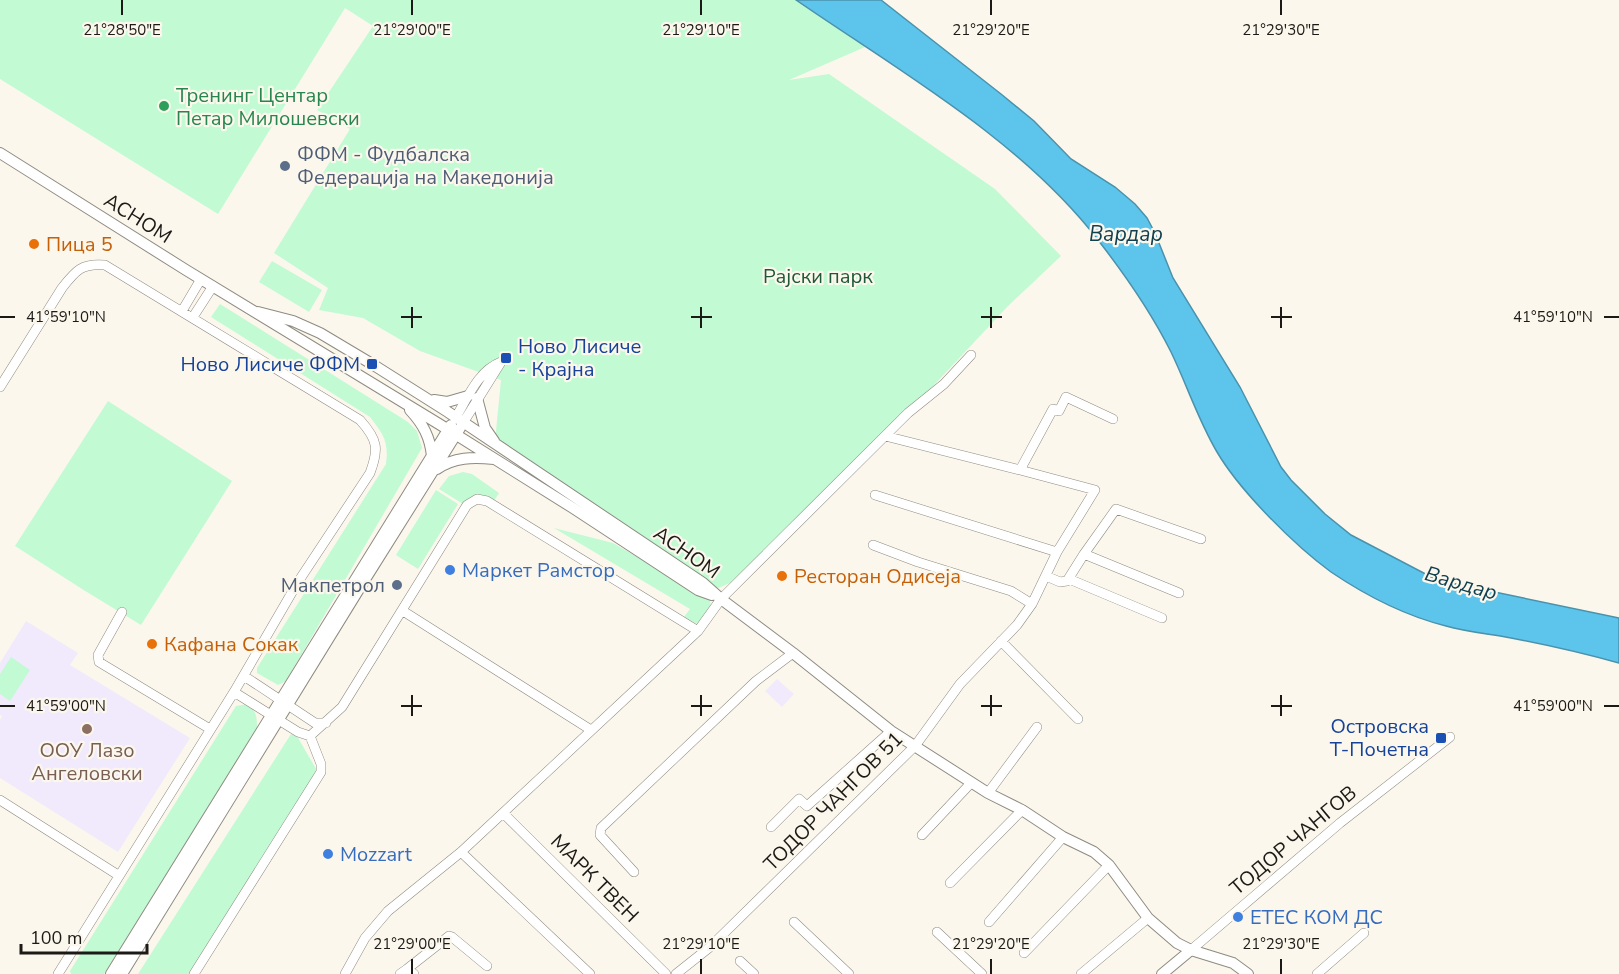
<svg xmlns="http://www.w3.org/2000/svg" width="1619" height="974" viewBox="0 0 1619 974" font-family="'Nunito Sans',sans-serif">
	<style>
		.education { fill: #f0eafc }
		.green { fill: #c1fad3 }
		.water { fill: #5dc5ec; stroke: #4a92ac; stroke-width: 1.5 }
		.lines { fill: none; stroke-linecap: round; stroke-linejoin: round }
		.minor-casing { stroke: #8f8b81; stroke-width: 10 }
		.tertiary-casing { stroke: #8f8b81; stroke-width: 12 }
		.minor { stroke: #fff; stroke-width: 9 }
		.tertiary { stroke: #fff; stroke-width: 10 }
		.ticks { fill: none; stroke: #1c1a17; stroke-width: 2 }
		.leisure-dot { fill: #2e9e5b; stroke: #fcf7ec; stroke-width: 2 }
		.service-dot { fill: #5c6f8a; stroke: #fcf7ec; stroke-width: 2 }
		.food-dot { fill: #e8710a; stroke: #fcf7ec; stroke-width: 2 }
		.transit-dot { fill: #1a4fb4; stroke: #fcf7ec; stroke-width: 2 }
		.shop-dot { fill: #3f7fe0; stroke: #fcf7ec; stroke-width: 2 }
		.education-dot { fill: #8d6e63; stroke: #fcf7ec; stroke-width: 2 }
		.labels { text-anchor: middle; stroke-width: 4.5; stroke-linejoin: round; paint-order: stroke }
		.leisure-label { font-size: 20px; fill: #27864d; stroke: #fcf7ec; text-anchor: start }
		.service-label { font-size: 20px; fill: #4e5e75; stroke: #fcf7ec; text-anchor: start }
		.street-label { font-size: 20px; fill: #1c1a17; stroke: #fcf7ec }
		.food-label { font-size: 20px; fill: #c56008; stroke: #fcf7ec; text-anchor: start }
		.park-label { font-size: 20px; fill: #1d5936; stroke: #fcf7ec }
		.transit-label { font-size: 20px; fill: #164399; stroke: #fcf7ec; text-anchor: end }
		.shop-label { font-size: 20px; fill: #366cbe; stroke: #fcf7ec; text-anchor: start }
		.education-label { font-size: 20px; fill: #785e54; stroke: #fcf7ec }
		.water-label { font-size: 21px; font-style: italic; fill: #114050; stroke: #fcf7ec }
		.ticks-label { font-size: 15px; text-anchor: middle; fill: #1c1a17; stroke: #fcf7ec; stroke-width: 4.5; stroke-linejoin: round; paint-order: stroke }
	</style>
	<rect width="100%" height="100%" fill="#fcf7ec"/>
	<path class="education" d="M26,621l52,32 -8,12 120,73 -72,114 -118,-74v-58l2,-4 -2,-1v-52z
		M777,679l17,15 -12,13 -17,-16z"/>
	<path class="green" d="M0,0h796l69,47 -76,33 40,-6 166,115 66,67 -54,51 -99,106 -85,85 -93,85 -14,6 -221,-148 6,-61 -81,-29 -57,-33 -44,-8 9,-22 -54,-35 76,-124 -33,-19 56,-84 -28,-18 -127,206 -218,-135z
		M272,261l50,29 -13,22 -50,-30z
		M220,304l188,118 9,9 5,17 -136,233 -8,4 -21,-12v-5l129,-204c3,-23 -3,-30 -16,-47l-159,-100z
		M108,401l124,80 -91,144 -59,-36 -67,-43z
		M463,472l9,2 27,19 -5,8 -31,3 -24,-15 10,-13z
		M436,490l22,14 -40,65 -22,-14z
		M554,528l59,15 97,56 1,11 -12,15 -15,-8 6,-8z
		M11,657l19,13 -20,31 -10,-7v-20z
		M247,704c10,7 10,14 10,26l-153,244h-33l-1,-3 166,-265z
		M291,734l6,2 22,38 -125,200h-56z"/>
	<path class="water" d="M796,0h85l120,94 33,27 37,38 44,28 20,17 12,14 8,15 18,45 67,109 41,80 10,13 34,34 26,21 86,45 182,38v45c-36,-10 -71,-18 -108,-25 -21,-4 -44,-6 -65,-12 -40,-10 -81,-31 -115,-54 -37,-27 -91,-81 -114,-120 -19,-32 -30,-67 -46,-100 -20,-40 -45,-76 -73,-112 -77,-100 -199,-169 -302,-240z"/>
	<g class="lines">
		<defs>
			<path id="minor" d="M182,311l19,-32
				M193,317l20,-31
				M0,387l62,-99c14,-18 20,-25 43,-23l255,155c18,20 19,29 10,53l-72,109 -64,110 -176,282
				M456,417c12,-20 22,-46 45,-55
				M463,423l38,-61
				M885,436l135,34
				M875,495l182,57
				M873,545l45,17 93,29 21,13
				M1084,554l95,39
				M1046,576l14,6 7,-1 17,-27 32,-45 85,30
				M1069,579l93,39
				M403,611l188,119
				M122,612l-24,43 1,7 111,67
				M1001,641l77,78
				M244,676l71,47h11
				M234,692l64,40 12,4
				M988,793l49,-66
				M0,800l118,75
				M503,813l163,161
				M771,827l28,-28 8,7 84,-75
				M922,835l49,-52
				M461,852l129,122
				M634,872l-34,-37 1,-7 155,-147 37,-28
				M950,883l72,-73
				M794,922l55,52
				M989,922l74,-85
				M937,932l45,42
				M1191,950l149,-127 110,-86
				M1024,953l85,-88
				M740,961l14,13
				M407,969l42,-33 3,1 35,29
				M194,974l127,-202v-8l-11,-28 32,-29 125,-202 10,-6 10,2 211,130 23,-32 187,-186 36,-29 27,-29
				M345,974l20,-36 23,-27 73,-59 237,-221
				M400,974l7,-5 7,5
				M676,974l34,-27 205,-201 45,-62 57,-59 15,-21 25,-52 38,-62 -75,-20 33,-61 6,2 7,-14 47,22
				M1081,974l67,-56
				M1317,974l47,-41"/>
			<path id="tertiary" d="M0,153l186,117 253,154 134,84 125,82 14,5
				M258,312l35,9 27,12 52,31 76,48 255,171 18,16 72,54 98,78 97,62 34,17 41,27 31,15 15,13 39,53 29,25 14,7 42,13 15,11
				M477,398l8,30 9,13
				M434,400l13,2 21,-6
				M410,410c13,14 20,27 22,46
				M437,469c17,-12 36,-12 57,-10
				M111,974l340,-549
				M122,974l242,-393 96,-153
				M1162,974l29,-24"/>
		</defs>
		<use href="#minor" class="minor-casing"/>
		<use href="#tertiary" class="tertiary-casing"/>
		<use href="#minor" class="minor"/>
		<use href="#tertiary" class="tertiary"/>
	</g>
	<path class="ticks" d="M122,0v15M412,0v15M701,0v15M991,0v15M1281,0v15M412,307v21M701,307v21M991,307v21M1281,307v21M0,317h15M401,317h21M691,317h21M981,317h21M1271,317h21M1604,317h15M412,695v21M701,695v21M991,695v21M1281,695v21M0,706h15M401,706h21M691,706h21M981,706h21M1271,706h21M1604,706h15M412,959v15M701,959v15M991,959v15M1281,959v15"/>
	<circle class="leisure-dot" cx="164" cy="106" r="6"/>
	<g class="service-dot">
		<circle cx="285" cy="166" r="6"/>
		<circle cx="397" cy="585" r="6"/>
	</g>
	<g class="food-dot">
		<circle cx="34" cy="244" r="6"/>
		<circle cx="782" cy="576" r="6"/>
		<circle cx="152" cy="644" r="6"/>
	</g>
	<g class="transit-dot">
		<rect x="500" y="352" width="12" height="12" rx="3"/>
		<rect x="366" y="358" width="12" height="12" rx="3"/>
		<rect x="1435" y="732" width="12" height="12" rx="3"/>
	</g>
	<g class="shop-dot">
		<circle cx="450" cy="570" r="6"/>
		<circle cx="328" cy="854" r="6"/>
		<circle cx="1238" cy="917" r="6"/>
	</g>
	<circle class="education-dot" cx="87" cy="729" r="6"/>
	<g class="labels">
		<g class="leisure-label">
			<text x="176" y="102">Тренинг Центар<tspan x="176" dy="23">Петар Милошевски</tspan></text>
		</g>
		<g class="service-label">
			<text x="297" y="161">ФФМ - Фудбалска<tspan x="297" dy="23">Федерација на Македонија</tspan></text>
			<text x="385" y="592" text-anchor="end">Макпетрол</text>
		</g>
		<g class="street-label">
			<text transform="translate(138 218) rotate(32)" y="7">АСНОМ</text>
			<text transform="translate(687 552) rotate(35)" y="7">АСНОМ</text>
			<text transform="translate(833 801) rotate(-45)" y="7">ТОДОР ЧАНГОВ 51</text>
			<text transform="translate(1293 840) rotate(-40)" y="7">ТОДОР ЧАНГОВ</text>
			<text transform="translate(595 878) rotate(45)" y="7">МАРК ТВЕН</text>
		</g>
		<g class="food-label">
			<text x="46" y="251">Пица 5</text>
			<text x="794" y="583">Ресторан Одисеја</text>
			<text x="164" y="651">Кафана Сокак</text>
		</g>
		<g class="park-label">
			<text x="818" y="283">Рајски парк</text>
		</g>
		<g class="transit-label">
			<text x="518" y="353" text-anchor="start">Ново Лисиче<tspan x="518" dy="23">- Крајна</tspan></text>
			<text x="360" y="371">Ново Лисиче ФФМ</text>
			<text x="1429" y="733">Островска<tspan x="1429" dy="23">Т-Почетна</tspan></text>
		</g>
		<g class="shop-label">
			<text x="462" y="577">Маркет Рамстор</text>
			<text x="340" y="861">Mozzart</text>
			<text x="1250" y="924">ЕТЕС КОМ ДС</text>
		</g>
		<g class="education-label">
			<text x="87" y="757">ООУ Лазо<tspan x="87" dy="23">Ангеловски</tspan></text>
		</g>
		<g class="water-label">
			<text x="1126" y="241">Вардар</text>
			<text transform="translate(1461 583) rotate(16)" y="7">Вардар</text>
		</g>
	</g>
	<g class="ticks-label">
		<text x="122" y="35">21°28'50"E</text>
		<text x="412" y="35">21°29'00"E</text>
		<text x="701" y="35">21°29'10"E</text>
		<text x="991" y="35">21°29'20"E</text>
		<text x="1281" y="35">21°29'30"E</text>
		<text x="66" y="322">41°59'10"N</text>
		<text x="1553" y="322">41°59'10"N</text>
		<text x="66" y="711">41°59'00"N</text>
		<text x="1553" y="711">41°59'00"N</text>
		<text x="412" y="949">21°29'00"E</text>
		<text x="701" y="949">21°29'10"E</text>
		<text x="991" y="949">21°29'20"E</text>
		<text x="1281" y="949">21°29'30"E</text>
	</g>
	<path d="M21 944v9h126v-9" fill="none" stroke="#1c1a17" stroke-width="3"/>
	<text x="30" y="944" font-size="18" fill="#1c1a17" stroke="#fcf7ec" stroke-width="4.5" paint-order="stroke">100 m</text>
</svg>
